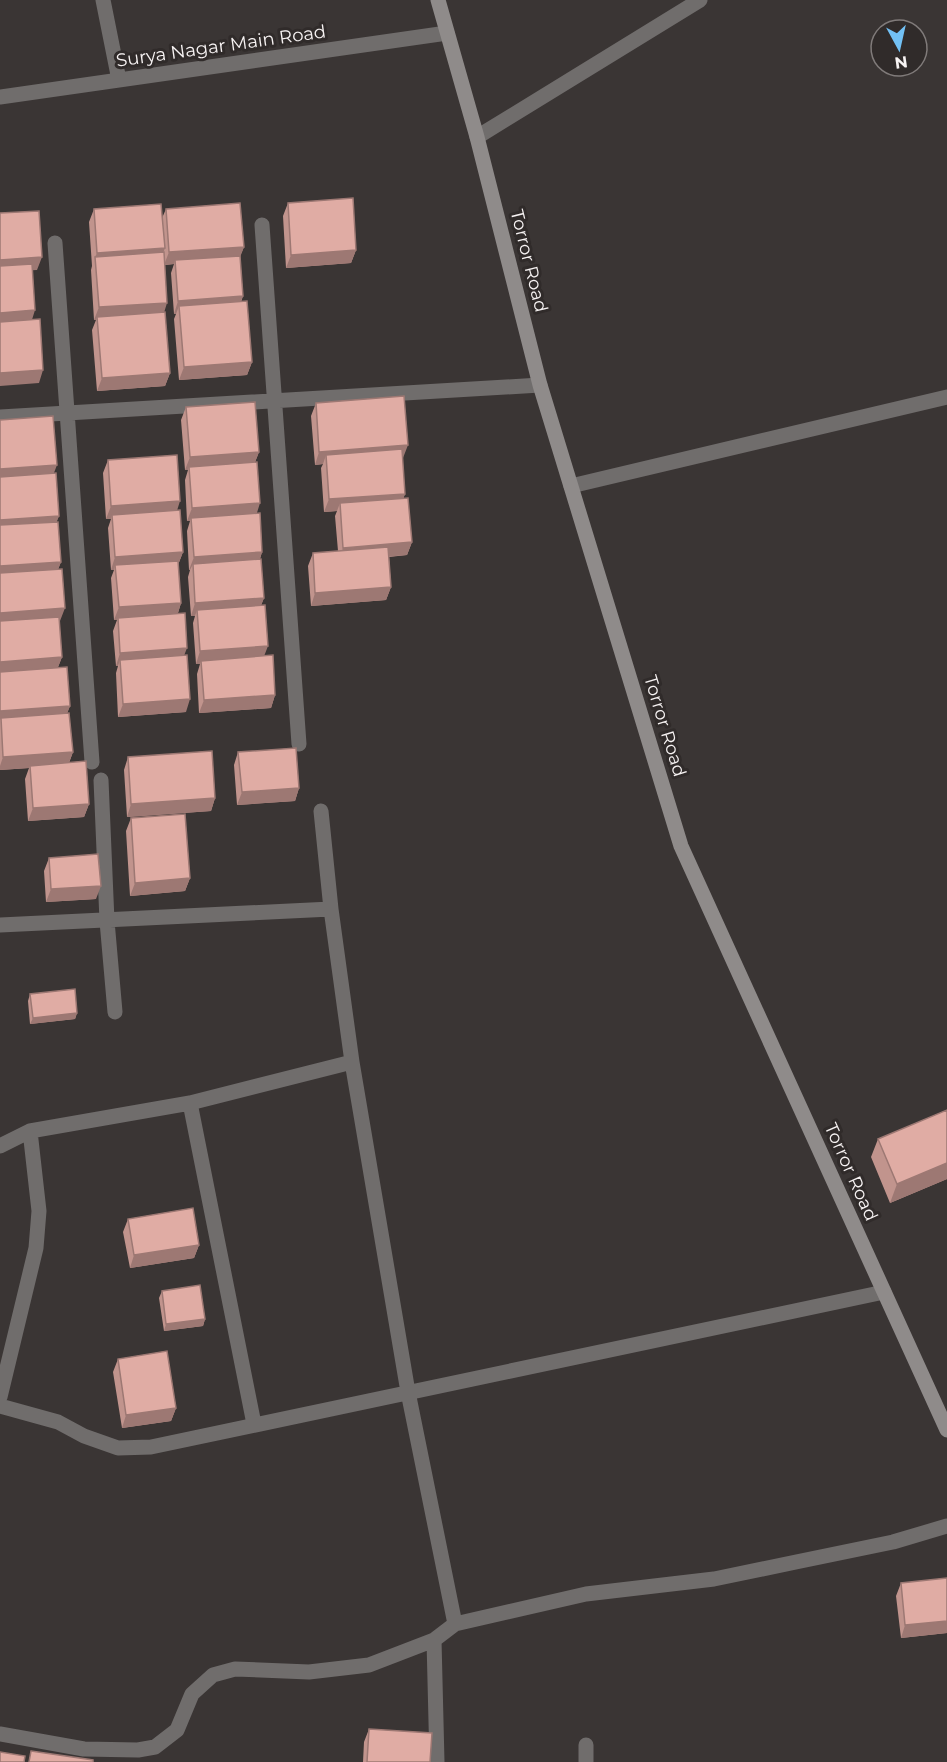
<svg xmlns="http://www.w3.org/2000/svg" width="947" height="1762" viewBox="0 0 947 1762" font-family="Montserrat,sans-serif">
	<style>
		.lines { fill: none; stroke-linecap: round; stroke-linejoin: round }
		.street { stroke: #706d6c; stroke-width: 15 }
		.secondary { stroke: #8f8b8a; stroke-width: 15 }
		.wall { fill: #c1948d }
		.shaded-wall { fill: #9d7873 }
		.building { fill: #e0aca4; stroke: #9d7873; stroke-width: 1.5 }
		.labels { text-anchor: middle; stroke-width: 6; stroke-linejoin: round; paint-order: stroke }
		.street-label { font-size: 18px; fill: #f7f3f3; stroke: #302b2a }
	</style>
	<rect width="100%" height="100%" fill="#3a3534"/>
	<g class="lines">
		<path class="street" d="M103,0l16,80
			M0,97l447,-64
			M477,137l223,-137
			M262,225l37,519
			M55,243l37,519
			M0,417l540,-32
			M571,486l376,-89
			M101,780l6,141 8,91
			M321,811l10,98 21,153 56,330 47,232
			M0,925l331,-16
			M190,1103l64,321
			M0,1146l30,-15 160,-28 162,-41
			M0,1397l36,-149 3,-37 -9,-80
			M0,1406l58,16 26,14 34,12 33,-1 733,-155
			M434,1640l3,122
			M0,1734l84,15 54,1 17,-3 22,-17 15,-36 21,-19 22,-6 74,3 60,-7 65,-25 21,-16 131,-30 128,-15 82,-17 97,-20 54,-16
			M586,1762v-17"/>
		<path class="secondary" d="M438,0l39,137 63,248 141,461 266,584"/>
	</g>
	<path class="wall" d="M288,203l68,47 -5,13 -65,5 -3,-52z
		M94,209l68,9 4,-9 78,38 -4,9 3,40 -2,6 11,60 -5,13 -68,5 -5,-61 2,-5h-2l-3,-41 3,-9 -9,1 -1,47 6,61 -5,13 -68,5 -5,-61 4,-10h-2l-3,-50 1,-4 -3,-44z
		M316,403l87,55h-1l3,36 -2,5 9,43 -5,13 -18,2 2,30 -5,13 -75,6 -3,-40 5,-13 25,-2 -3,-35 2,-5 -13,1 -3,-44 2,-4 -8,1 -4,-49z
		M186,407l73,45 -4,10 2,51 5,39 -2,7 4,39 -3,7 3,51 11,39 -4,13 -72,5 -2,-39 3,-10h-4l-3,-41 2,-7h-4l-3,-39 2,-7h-1l-2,-39 3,-10h-3l-2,-41 3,-10h-3l-4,-50z
		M0,420l54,53 5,43 -3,6 5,40 -3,7 2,52h-1l3,36 -4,10 12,39 -3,7 6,39 -4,11 20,41 -5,13 -56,4 -3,-42 4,-11 -29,2z
		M108,460l69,50 6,42 -5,13 3,38 -3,10 6,42 2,57 -68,5 -2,-44 2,-7h-2l-3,-35 4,-11h-3l-3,-42 3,-8h-3l-3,-42 3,-9h-5l-3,-46z
		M238,752l61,36 -4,13 -58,4 -3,-40z
		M128,757l87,41 -4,13 -84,6 -3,-47z
		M131,818l59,60 -5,13 -55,5 -4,-65z
		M49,858l47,41 -50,3 -2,-31z
		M30,994l47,19 -2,6 -45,5 -2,-23z
		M947,1110v69l-57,24 -19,-46 7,-18z
		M128,1219l71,26 -5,13 -64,10 -7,-36z
		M162,1291l43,28 -2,7 -39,5 -5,-33z
		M118,1359l58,49 -5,13 -49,7 -9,-56z
		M947,1578v55l-46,5 -5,-42 5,-13z
		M369,1729l61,33h-67l1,-20z"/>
	<path class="shaded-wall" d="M244,247l-5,13h-64l-1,4 -10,1 5,-13z
		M165,248l-5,13 -65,-4 2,-4z
		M356,250l-5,13 -65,5 5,-13z
		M42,257l-5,13 -37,2v-12z
		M243,296l-5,13 -59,-3 -3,8h-2l4,-13z
		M167,303l-4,13 -66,1 -1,3h-2l5,-13z
		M35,310l-4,13 -31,2v-12z
		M252,362l-5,13 -68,5 5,-13z
		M43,370l-4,13 -39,3v-13z
		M170,373l-5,13 -68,5 5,-13z
		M408,445l-5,13 -76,6 -1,-9 -3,9 -8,1 4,-13z
		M259,452l-5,13 -65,2 -1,3h-3l5,-13z
		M57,465l-5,13 -52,4v-13z
		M405,494l-5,13 -60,-4 -3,8 -13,1 5,-13z
		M180,501l-4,13 -64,1 -1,4h-5l5,-13z
		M260,503l-4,13 -65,2 -1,3h-3l5,-13z
		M59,516l-5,13 -54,3v-12z
		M412,542l-5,13 -69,6 5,-13z
		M183,552l-5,13h-63l-1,5h-3l4,-13z
		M262,552l-4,13 -65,-1 -3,6h-1l5,-13z
		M61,562l-5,13 -56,3v-12z
		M391,587l-5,13 -75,6 4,-13z
		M264,598l-5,13 -62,-1 -2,6h-4l4,-13z
		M181,603l-4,13 -59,2 -1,2h-3l5,-13z
		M65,608l-5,13 -60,5v-13z
		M268,646l-5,13 -62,2 -1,3h-4l4,-13z
		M187,648l-5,13 -62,-1 -2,6h-2l4,-13z
		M62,657l-5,13 -57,5v-13z
		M275,695l-4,13 -72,5 5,-13z
		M190,699l-4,13 -68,5 5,-13z
		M70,706l-5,13 -64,-1 -1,2v-9z
		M73,752l-5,13 -38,1 -1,2 -29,2v-4l3,-9z
		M299,788l-4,13 -58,4 5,-13z
		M215,798l-4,13 -84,6 4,-13z
		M89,804l-5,13 -56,4 5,-13z
		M190,878l-5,13 -55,5 5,-13z
		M101,886l-5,13 -50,3 5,-13z
		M77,1013l-2,6 -45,5 3,-6z
		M947,1163v16l-57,24 7,-19z
		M199,1245l-5,13 -64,10 4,-13z
		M205,1319l-2,7 -39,5 2,-7z
		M176,1408l-5,13 -49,7 4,-13z
		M947,1621v12l-46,5 4,-13z"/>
	<path class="building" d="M353,198l3,52 -65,5 -3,-52z
		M240,203l4,44 -75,5 -3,-43z
		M161,204l4,44 -68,5 -3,-44z
		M39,211l3,46 -42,3v-47z
		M164,252l3,51 -68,4 -4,-50z
		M240,256l3,40 -65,5 -3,-41z
		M32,264l3,46 -35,3v-47z
		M247,301l5,61 -68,5 -5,-61z
		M165,312l5,61 -68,5 -5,-61z
		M40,319l3,51 -43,3v-51z
		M404,396l4,49 -89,7 -3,-49z
		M255,402l4,50 -69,5 -4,-50z
		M53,416l4,49 -57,4v-49z
		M402,449l3,45 -76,5 -3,-44z
		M177,455l3,46 -69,5 -3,-46z
		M257,462l3,41 -68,5 -3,-41z
		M56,473l3,43 -59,4v-43z
		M408,498l4,44 -69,6 -3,-45z
		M180,510l3,42 -68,5 -3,-42z
		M260,513l2,39 -68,5 -3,-39z
		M58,522l3,40 -61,4v-41z
		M388,547l3,40 -76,6 -2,-40z
		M261,559l3,39 -69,5 -2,-39z
		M178,561l3,42 -62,4 -4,-42z
		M62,569l3,39 -65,5v-40z
		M265,605l3,41 -68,5 -3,-41z
		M185,613l2,35 -67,5 -2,-35z
		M59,617l3,40 -62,5v-41z
		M187,655l3,44 -67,5 -3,-44z
		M273,655l2,40 -71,5 -3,-39z
		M67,667l3,39 -70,5v-39z
		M69,713l4,39 -70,5 -2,-39z
		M296,748l3,40 -57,4 -4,-40z
		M212,751l3,47 -84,6 -3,-47z
		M86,761l3,43 -56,4 -3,-42z
		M185,814l5,64 -55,5 -4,-65z
		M98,854l3,32 -50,3 -2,-31z
		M75,989l2,24 -44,5 -3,-24z
		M947,1110v53l-50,21 -19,-45z
		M193,1208l6,37 -65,10 -6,-36z
		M200,1285l5,34 -39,5 -4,-33z
		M167,1351l9,57 -50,7 -8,-56z
		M947,1578v43l-42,4 -4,-42z
		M369,1729l63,4 -2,29h-63z
		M31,1751l62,9v2h-64z
		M0,1752l25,4 -1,6h-24z"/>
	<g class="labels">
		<g class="street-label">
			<text transform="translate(221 46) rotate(-8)" y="6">Surya Nagar Main Road</text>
			<text transform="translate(529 261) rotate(76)" y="6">Torror Road</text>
			<text transform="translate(665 726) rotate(73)" y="6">Torror Road</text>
			<text transform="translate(851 1172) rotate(66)" y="6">Torror Road</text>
		</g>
	</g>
	<g transform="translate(899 48) rotate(172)"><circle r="28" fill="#302b2a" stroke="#807b7a" stroke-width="1.5"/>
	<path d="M0-4.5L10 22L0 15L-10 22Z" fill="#72c1f5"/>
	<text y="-9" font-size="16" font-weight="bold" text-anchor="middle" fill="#f7f3f3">N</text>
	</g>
</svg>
